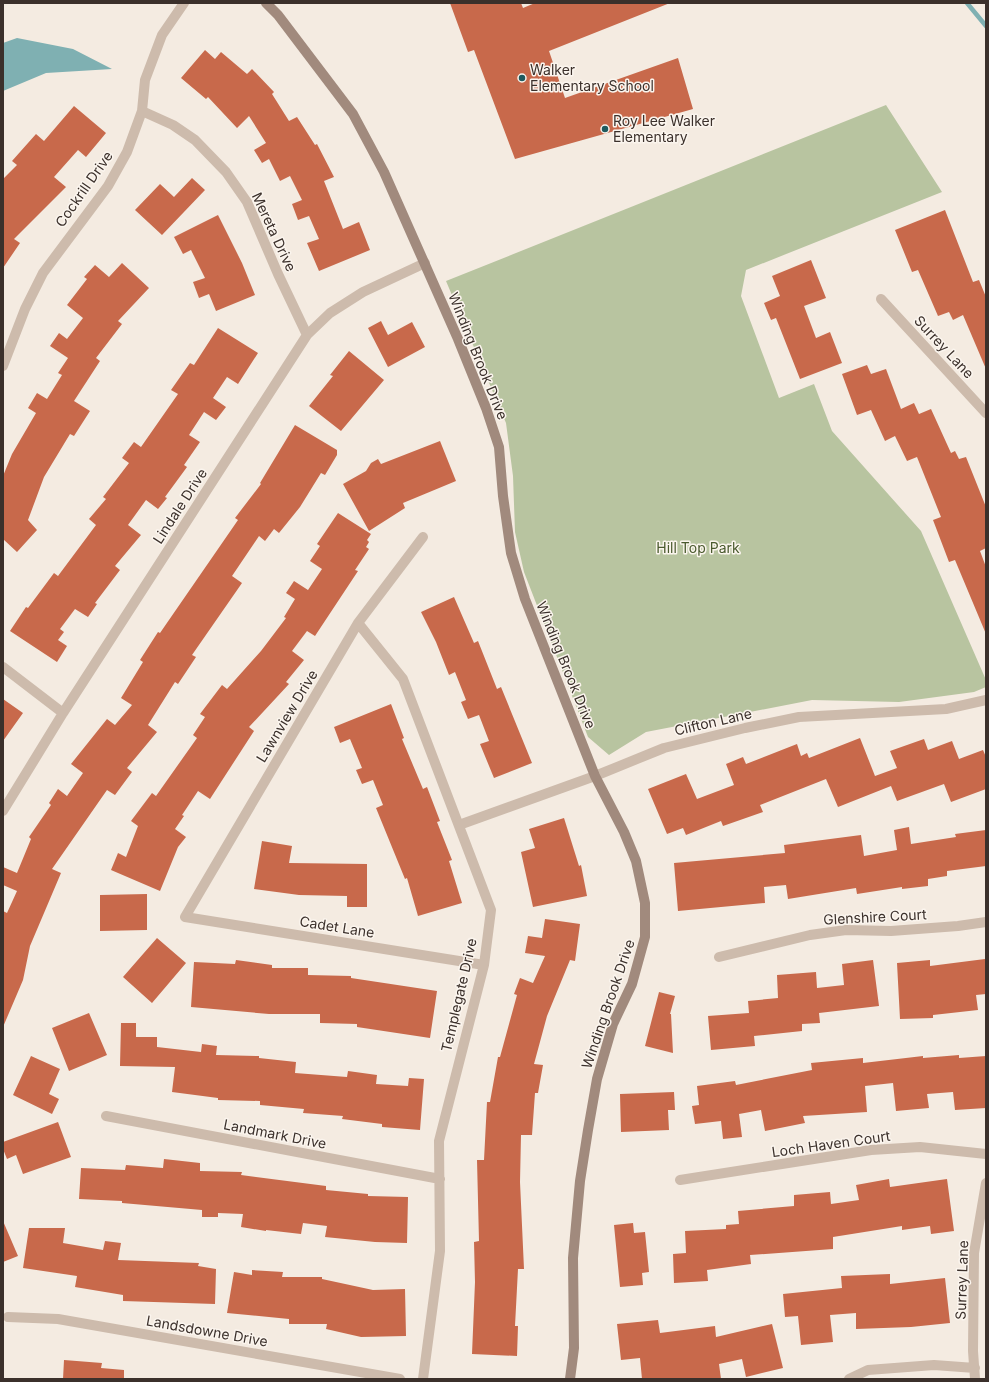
<svg xmlns="http://www.w3.org/2000/svg" width="989" height="1382" viewBox="0 0 989 1382" font-family="Inter,sans-serif">
	<style>
		.green { fill: #b8c4a0 }
		.water { fill: #7fb0b2 }
		.lines { fill: none; stroke-linecap: round; stroke-linejoin: round }
		.stream { stroke: #7fb0b2; stroke-width: 4.5 }
		.building { fill: #c8694b }
		.street { stroke: #cdbbac; stroke-width: 10 }
		.secondary { stroke: #a18a7d; stroke-width: 10 }
		.poi-dot { fill: #1f5a5e; stroke: #fbf5ee; stroke-width: 1.5 }
		.labels { text-anchor: middle; stroke-width: 3; stroke-linejoin: round; paint-order: stroke }
		.poi-label { font-size: 14px; fill: #3b302b; stroke: #fbf5ee; text-anchor: start }
		.street-label { font-size: 14px; fill: #3b302b; stroke: #fbf5ee }
		.park-label { font-size: 14px; fill: #4a5a2e; stroke: #fbf5ee }
	</style>
	<rect width="100%" height="100%" fill="#f4ebe1"/>
	<path class="green" d="M886,105l56,87 -196,78 -5,26 38,102 35,-14 18,47 89,100 65,149v7l-12,5 -75,10 -87,-2 -166,32 -37,23 -21,-18 -64,-165 -9,-40 -2,-56 -7,-53 -60,-142z"/>
	<path class="water" d="M17,38l56,11 39,20 -66,4 -43,18v-48z"/>
	<g class="lines">
		<path class="stream" d="M967,3l19,23"/>
	</g>
	<path class="building" d="M450,3h71l2,5 12,-5h135l-121,48 16,47 113,-40 15,51 -178,50 -41,-109 -6,2z
		M205,50l10,9 6,-7 26,22 5,-5 22,23 -2,2 17,27 8,-4 18,28 2,-1 17,33 -10,4 19,48 16,-7 11,28 -51,21 -12,-28 12,-4 -10,-23 -11,4 -6,-16 10,-4 -12,-24 -10,5 -11,-22 -7,4 -8,-13 12,-7 -17,-27 -12,12 -29,-31 -2,2 -25,-21z
		M74,106l32,27 -20,24 -8,-7 -24,27 12,10 -52,52 6,4 -17,25v-89l14,-14 -5,-4 24,-27 8,7z
		M192,178l13,12 -43,45 -27,-25 25,-26 14,13z
		M945,210l28,72 6,-2 7,17v72l-23,-54 -10,5 -4,-8 -11,4 -20,-46 -6,2 -17,-42z
		M218,215l24,48 13,32 -39,16 -7,-17 -10,4 -6,-16 12,-4 -14,-28 -8,4 -9,-17z
		M811,260l15,38 -22,8 12,32 14,-6 12,31 -42,16 -24,-61 -5,2 -7,-17 16,-7 -8,-20z
		M122,263l27,25 -31,33 4,3 -26,34 4,3 -26,40 16,10 -16,25 -4,-2 -26,43 -16,43 9,10 -20,22 -14,-13v-63l9,-22 24,-41 -8,-5 9,-15 10,6 15,-24 -4,-2 10,-15 -18,-12 9,-13 8,6 16,-21 -16,-13 20,-26 -3,-2 11,-12 14,12z
		M381,321l7,14 24,-13 13,25 -37,20 -20,-39z
		M218,328l40,25 -20,31 -11,-7 -14,21 13,9 -10,13 -12,-8 -15,23 11,7 -16,23 3,2 -22,30 2,1 -9,11 -12,-9 -18,25 13,10 -26,31 5,4 -25,33 2,1 -9,13 -13,-8 -15,20 4,3 -6,8 9,6 -10,16 -47,-31 16,-24 2,1 26,-35 4,3 38,-51 -7,-6 17,-20 -3,-2 26,-34 -7,-5 12,-16 7,5 37,-53 -7,-4 19,-27 4,2z
		M349,351l35,29 -43,51 -32,-25 24,-30 -3,-1z
		M867,365l4,9 15,-5 15,40 13,-6 5,11 12,-5 20,44 4,-2 4,8 7,-2 20,50v41l-6,3 6,16v67l-31,-74 -6,2 -16,-42 8,-3 -24,-60 -10,4 -12,-25 -10,5 -14,-31 -14,5 -15,-41z
		M295,425l42,25v5l-12,20 -4,-2 -21,34 -21,26 -5,-4 -9,12 -6,-5 -27,40 10,7 -50,72 4,2 -18,27 -3,-2 -27,43 9,7 -30,36 5,4 -17,23 -8,-5 -55,79 9,4 -31,73 -7,34 -20,47v-116l4,2 10,-22 -14,-6v-18l14,6 14,-34 -2,-2 22,-32 -2,-2 9,-14 9,7 16,-23 -12,-9 36,-45 8,6 17,-20 -11,-7 22,-36 -3,-2 18,-28 2,1 78,-113 -3,-2 26,-34 -1,-1z
		M440,441l16,40 -53,22 2,5 -36,23 -26,-47 23,-13 5,-8 7,-4 3,5z
		M338,513l33,21 -4,6 2,2 -3,5 3,2 -14,21 3,1 -43,65 -8,-5 -15,20 12,9 -18,22 3,2 -40,43 5,4 -44,68 -12,-8 -16,24 2,1 -9,13 11,8 -8,10 -18,44 -49,-21 7,-17 8,4 12,-31 -7,-5 21,-28 4,3 41,-58 -4,-3 12,-18 -5,-3 22,-29 5,4 34,-38 25,-33 -2,-1 11,-18 -9,-6 8,-12 14,9 14,-21 -12,-8 10,-15 -3,-2z
		M454,597l20,46 4,-2 19,48 4,-2 31,76 -38,15 -14,-34 9,-3 -10,-26 -11,4 -7,-17 5,-2 -11,-28 -6,3 -13,-33 -15,-30z
		M3,699l20,14 -20,28z
		M391,704l13,34 -2,1 21,50 4,-2 13,34 -3,1 15,38 -3,1 13,42 -44,13 -11,-38 -2,1 -29,-71 7,-3 -10,-25 -11,4 -6,-14 6,-2 -12,-29 -10,4 -6,-16z
		M860,738l15,38 22,-8 -7,-17 34,-12 4,11 24,-9 7,18 24,-9 3,7v32l-35,13 -7,-18 -47,17 -6,-15 -53,21 -12,-28 -66,26 3,7 -40,14 -2,-5 -35,14 -3,-7 -16,6 -19,-45 38,-15 11,25 37,-14 -8,-21 17,-7 3,7 51,-20 4,12 6,-3 2,5z
		M564,818l15,48 2,-1 6,31 -54,11 -12,-55 14,-4 -6,-19z
		M909,827l2,17 45,-7 -1,-3 31,-4v36l-39,5v5l-19,3v7l-26,3v-2l-45,7 -1,-6 -68,11 -2,-14 -22,2 1,16 -87,8 -4,-48 111,-10 -1,-8 77,-10 3,21 33,-6 -3,-20z
		M262,841l30,5 -3,17 78,1v43h-20v-11l-48,-1 -45,-6z
		M147,894v36l-47,1v-36z
		M545,919l35,5 -5,37 -5,-1 -23,56 -13,48 9,1 -5,28h-3l-3,42h-11l-1,47 4,87h-6l-3,57h3l-1,30 -45,-2 3,-72 -1,-40 5,-1 -2,-81h7l3,-58h3l8,-45h2l17,-62 -3,-1 6,-16 13,5 12,-27 -20,-3 3,-17 14,2z
		M157,938l29,25 -34,40 -29,-26z
		M985,959l1,35 -10,1 2,15 -45,5v3l-33,1 -3,-56 33,-3v6z
		M236,960l36,5v3h36v7l43,1v2l86,13 -7,47 -73,-11v-3l-37,-1v-9h-51l-78,-7 3,-45 41,2z
		M873,960l6,46 -60,7 1,10 -18,1v7l-48,5 1,10 -44,4 -3,-34 41,-3 -1,-12 30,-3 -1,-23 39,-3 1,16 27,-3 -2,-21z
		M659,992l16,4 -5,18h1l2,39 -28,-7z
		M89,1013l18,42 -38,16 -17,-43z
		M121,1023h15v14h21v10l44,5 1,-8 15,2 -1,9 43,1v2l37,4 -1,11 52,4 1,-6 29,4 -1,9 32,2 1,-8 15,1 -4,51 -38,-3v-3l-40,-5 1,-3 -40,-3 1,-4 -44,-4v-4l-42,-1v-2l-46,-6 3,-25 -55,-1z
		M959,1055v3l27,-2v52l-31,2 -2,-18 -26,2 2,14 -33,3 -3,-28 -28,3 2,26 -64,4 2,7 -40,8 -4,-21 -22,4 3,23 -19,2 -2,-18 -26,3 -3,-18 7,-1 -2,-19 38,-5 1,4 76,-15 -1,-7 52,-5v5l60,-7v2z
		M31,1056l29,13 -11,25 10,5 -7,15 -39,-19z
		M674,1092l1,18h-7l1,20 -48,2 -1,-38z
		M58,1122l13,35 -48,17 -7,-19 -9,4 -4,-10v-7z
		M164,1159l36,4v8l42,1 -1,3 85,11v4l42,4v2l40,1 -1,46 -32,-1 -50,-5 2,-11 -24,-3 -2,11 -35,-4v1l-25,-4 2,-13 -25,-1v4h-16v-7l-80,-7v-2l-43,-2 2,-31 44,2 1,-5 37,3z
		M889,1179l1,8 57,-8 7,52 -23,3 -1,-8 -28,4v-4l-69,11v12l-83,6 1,9 -44,6 1,11 -34,2 -1,-29 13,-1 -1,-22 41,-2v-4l13,-1 -1,-13 56,-5v-11l36,-3 1,12 28,-4 -3,-15z
		M3,1221l15,35 -15,6z
		M633,1223l1,10 11,-1 4,40 -7,1 1,12 -23,2 -6,-62z
		M29,1228h36l-2,15 40,7 2,-9 16,2 -3,17 81,3 -1,3 18,3 -1,35 -92,-3v-6l-48,-8 2,-11 -54,-8z
		M252,1270l31,2 -1,5h40v2l51,11 32,-1 1,47 -45,1 -35,-8 1,-5h-38v-5l-62,-6 7,-41 18,3z
		M890,1274v10l55,-6 5,45 -39,4 -55,2v-16l-26,2 3,27 -32,3 -3,-29 -13,1 -2,-23 59,-6 -1,-12z
		M658,1320l2,13 55,-7 1,11 56,-13 11,44 -37,9 -4,-18 -23,5 2,15h-79l-2,-21 -19,2 -4,-36z
		M64,1360l38,3 -1,5 23,2v9h-61z"/>
	<g class="lines">
		<path class="street" d="M142,111l31,14 22,15 31,32 21,30 31,72 29,61
			M881,299l105,114
			M3,366l22,-57 18,-36 65,-87 19,-34 15,-41 3,-31 17,-45 22,-32
			M423,537l-65,86 -173,294 299,48
			M358,623l45,56 88,231 -7,55 -45,176 1,110 -17,128
			M3,667l60,46
			M3,811l60,-98 244,-378 23,-22 33,-21 62,-29
			M459,825l136,-49 69,-28 81,-20 54,-11 147,-8 40,-9
			M719,957l91,-22 36,-5 45,1 67,-5 28,-4
			M106,1116l334,63
			M680,1180l191,-30 49,-3 66,7
			M8,1317l50,2 342,60
			M849,1379l19,-9 66,-5 41,3
			M975,1379l-2,-28 1,-98 12,-70"/>
		<path class="secondary" d="M266,3l12,12 75,99 31,58 74,167 28,69 13,39 4,49 8,57 14,46 70,177 29,56 12,29 9,42v34l-13,47 -19,40 -16,55 -9,51 -8,51 -7,77 1,90 -4,31"/>
	</g>
	<g class="poi-dot">
		<circle cx="522" cy="78" r="4"/>
		<circle cx="605" cy="129" r="4"/>
	</g>
	<g class="labels">
		<g class="poi-label">
			<text x="530" y="75">Walker<tspan x="530" dy="16">Elementary School</tspan></text>
			<text x="613" y="126">Roy Lee Walker<tspan x="613" dy="16">Elementary</tspan></text>
		</g>
		<g class="street-label">
			<text transform="translate(84 189) rotate(-55)" y="5">Cockrill Drive</text>
			<text transform="translate(274 232) rotate(65)" y="5">Mereta Drive</text>
			<text transform="translate(944 347) rotate(47)" y="5">Surrey Lane</text>
			<text transform="translate(478 356) rotate(68)" y="5">Winding Brook Drive</text>
			<text transform="translate(180 506) rotate(-57)" y="5">Lindale Drive</text>
			<text transform="translate(566 665) rotate(68)" y="5">Winding Brook Drive</text>
			<text transform="translate(287 716) rotate(-59)" y="5">Lawnview Drive</text>
			<text transform="translate(713 722) rotate(-13)" y="5">Clifton Lane</text>
			<text transform="translate(875 917) rotate(-3)" y="5">Glenshire Court</text>
			<text transform="translate(337 927) rotate(9)" y="5">Cadet Lane</text>
			<text transform="translate(459 995) rotate(-77)" y="5">Templegate Drive</text>
			<text transform="translate(608 1004) rotate(-71)" y="5">Winding Brook Drive</text>
			<text transform="translate(275 1134) rotate(11)" y="5">Landmark Drive</text>
			<text transform="translate(831 1144) rotate(-8)" y="5">Loch Haven Court</text>
			<text transform="translate(962 1280) rotate(-88)" y="5">Surrey Lane</text>
			<text transform="translate(207 1331) rotate(10)" y="5">Landsdowne Drive</text>
		</g>
		<g class="park-label">
			<text x="698" y="553">Hill Top Park</text>
		</g>
	</g>
	<rect width="989" height="1382" fill="none" stroke="#3b302b" stroke-width="8"/>
</svg>
